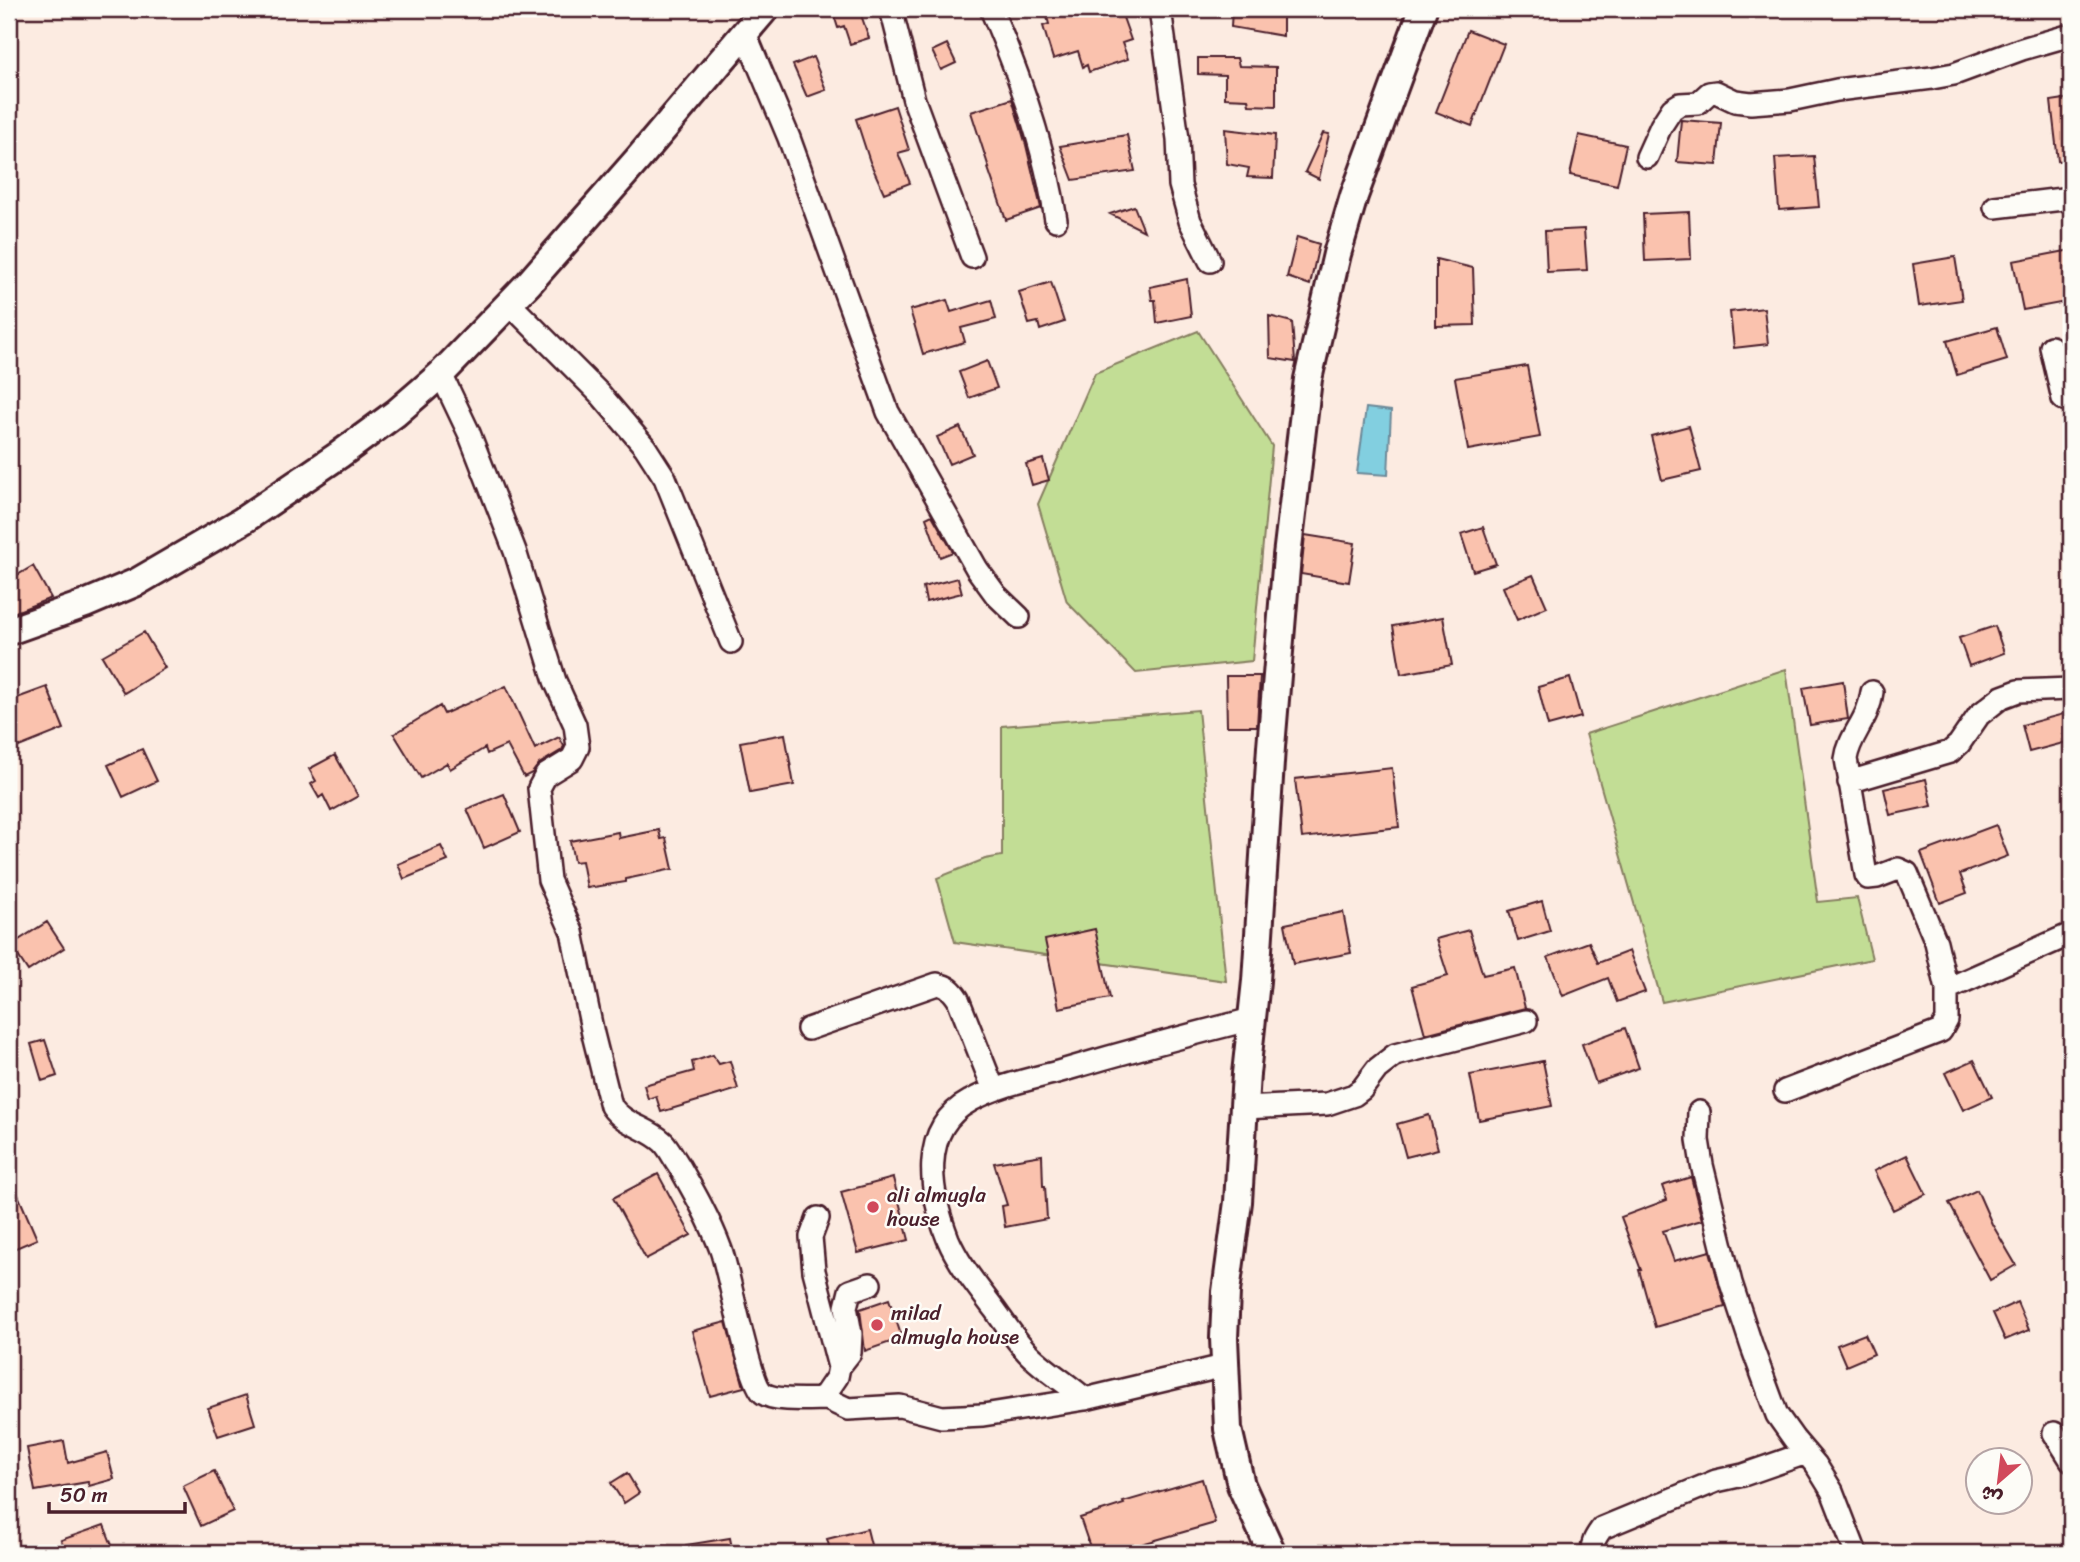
<svg xmlns="http://www.w3.org/2000/svg" width="2080" height="1562" viewBox="0 0 2080 1562" font-family="Sriracha,'Playpen Sans Arabic',sans-serif">
	<style>
		.green { fill: #c2dd95; stroke: #867e60; stroke-width: 2 }
		.water { fill: #82cfe0; stroke: #6c8998; stroke-width: 2 }
		.building { fill: #fac2ae; stroke: #4a1f2b; stroke-width: 2 }
		.lines { fill: none; stroke-linecap: round; stroke-linejoin: round }
		.minor-casing { stroke: #4a1f2b; stroke-width: 26 }
		.tertiary-casing { stroke: #4a1f2b; stroke-width: 32 }
		.minor { stroke: #fdfcf7; stroke-width: 21 }
		.tertiary { stroke: #fdfcf7; stroke-width: 26 }
		.poi-dot { fill: #d1495b; stroke: #fdfcf7; stroke-width: 2.5 }
		.labels { text-anchor: middle; stroke-width: 5; stroke-linejoin: round; paint-order: stroke }
		.poi-label { font-size: 21px; fill: #4a1f2b; stroke: #fdfcf7; text-anchor: start }
	</style>
	<rect width="100%" height="100%" fill="#fcebe1"/>
	<filter id="ink" filterUnits="userSpaceOnUse"><feTurbulence type="fractalNoise" baseFrequency=".0143" numOctaves="2"/><feDisplacementMap in="SourceGraphic" scale="14" xChannelSelector="R" yChannelSelector="G"/><feConvolveMatrix kernelMatrix="1 2 1 2 8 2 1 2 1" color-interpolation-filters="sRGB"/></filter>
	<g filter="url(#ink)">
		<path class="green" d="M1198,331l74,115 -20,215 -116,12 -69,-71 -29,-98 57,-131z
			M1786,669l32,233 39,-4 15,61 -210,43 -76,-268z
			M1198,710l28,271 -271,-39 -18,-64 48,-19 17,-3v-130z"/>
		<path class="water" d="M1366,408l25,3 -3,64 -31,-2z"/>
		<path class="building" d="M832,9h27l10,29 -19,6 -6,-18 -6,2z
			M1071,9h32l2,5 15,-5 11,31 -9,3 6,16 -39,13 -2,-7 -4,2 -5,-16 -25,8 -10,-33 6,-2 -2,-7z
			M1232,9h51v27l-52,-9z
			M1468,30l36,14 -32,82 -36,-14z
			M947,44l9,19 -15,7 -9,-19z
			M813,57l13,33 -19,7 -14,-32z
			M1198,58h39l2,8 37,1v39l-27,-1 -1,-6 -23,-1v-23l-27,-1z
			M2071,98v61l-13,2 -7,-60z
			M1012,99l14,46 15,63 -35,12 -18,-52h1l-18,-56z
			M895,106l14,44 -11,3 12,30 -26,10 -14,-31 -14,-43z
			M1681,120l40,3 -4,42 -40,-3z
			M1225,129l50,6 -2,43 -26,-1 2,-9 -22,-4z
			M1323,133l6,1 -10,45 -14,-7z
			M1127,135l8,36 -62,9 -13,-34z
			M1579,135l47,10 -9,40 -47,-10z
			M1814,156l5,51 -40,3 -4,-52z
			M1134,206l10,25 -34,-17z
			M1689,212l2,47 -46,2 -2,-47z
			M1584,229l3,41 -40,2 -2,-41z
			M1297,237l22,7 -9,41 -23,-8z
			M2071,250v51l-48,9 -10,-49z
			M1955,257l7,43 -43,6 -6,-42z
			M1436,259l37,9 2,57 -39,1z
			M1187,279l4,37 -34,7 -2,-23h-3l-2,-13z
			M1051,282l13,40 -24,8 -2,-8 -9,2 -10,-32z
			M947,300l4,12 40,-12 5,19 -35,9 4,14 -42,12 -13,-44z
			M1764,308l4,36 -34,4 -4,-36z
			M1269,316l23,6 3,40 -25,-4z
			M1997,327l10,33 -50,15 -10,-34z
			M987,361l10,27 -28,10 -10,-26z
			M1527,366l13,71 -72,13 -13,-72z
			M1689,426l12,45 -39,9 -11,-44z
			M960,427l13,27 -24,10 -12,-27z
			M1043,459l6,21 -17,5 -6,-21z
			M932,515l21,37 -13,5 -14,-39z
			M1483,527l13,37 -23,7 -12,-37z
			M1305,535l50,8 -6,39 -48,-8z
			M33,566l18,32 -38,15 -4,-8v-25z
			M1533,575l14,32 -30,13 -14,-33z
			M958,578l4,15 -36,9 -3,-15z
			M1443,617l9,48 -51,9 -8,-48z
			M1995,626l9,27 -35,13 -10,-28z
			M144,632l21,36 -41,25 -22,-37z
			M1226,676h34l-3,50h-30z
			M1570,678l11,39 -33,9 -10,-39z
			M1843,681l5,38 -38,6 -7,-37z
			M506,686l29,63 24,-12 5,9 -2,4 -23,14 -7,9 -8,4 -17,-32 -20,9 -2,-6 -35,21 -3,-6 -26,15 -27,-44 46,-28 4,8z
			M47,687l17,42 -45,18 -10,-26v-20z
			M2071,712v29l-42,11 -7,-27z
			M785,734l9,51 -44,8 -10,-51z
			M142,749l15,32 -34,16 -15,-32z
			M335,755l23,41 -27,15 -8,-16 -4,3 -8,-14 5,-3 -7,-12z
			M1392,768l7,59 -97,11 -7,-59z
			M1926,779l6,27 -42,9 -6,-26z
			M504,794l16,38 -36,16 -17,-39z
			M1996,825l12,31 -48,18 7,19 -27,10 -19,-50z
			M659,830l2,9 5,-1 7,31 -47,10v3l-39,6 -5,-27 -8,1 -4,-21 48,-9 1,6z
			M441,846l7,15 -44,18 -6,-15z
			M1542,901l8,30 -32,10 -9,-30z
			M1343,912l8,41 -58,11 -8,-40z
			M47,922l17,26 -36,23 -17,-26z
			M1095,929l15,69 -51,10 -14,-68z
			M1469,930l14,45 32,-7 10,40 -100,26 -13,-48 36,-10 -12,-37z
			M1589,942l9,21 31,-12 16,41 -28,10 -9,-24 -45,18 -15,-39z
			M1625,1028l14,40 -43,15 -14,-39z
			M45,1040l12,36 -15,5 -11,-37z
			M713,1055l6,9 11,-3 8,28 -77,23 -5,-16 -8,3 -4,-14 50,-14 -2,-9z
			M1974,1060l18,37 -29,13 -18,-37z
			M1543,1061l9,45 -73,14 -9,-45z
			M1429,1115l9,34 -32,8 -9,-33z
			M1042,1155l1,31h2l2,33 -42,8 -3,-21 5,-1 -13,-42z
			M1907,1155l19,39 -33,16 -19,-39z
			M9,1174l28,65 -28,12z
			M658,1174l33,61 -45,24 -33,-61z
			M1691,1177l11,43 -39,11 11,30 36,-10 15,56 -70,20 -16,-57h2l-20,-53 46,-17 -5,-14z
			M893,1178l16,62 -51,13 -17,-61z
			M1977,1190l15,34 24,41 -26,15 -41,-77z
			M889,1299l13,39 -37,13 -5,-42z
			M2017,1302l12,28 -24,10 -12,-27z
			M726,1322l18,65 -34,9 -18,-65z
			M1865,1334l9,20 -28,12 -9,-21z
			M246,1395l9,29 -37,12 -10,-28z
			M64,1441l4,22 39,-11 7,27 -25,7 -1,-4 -53,9 -8,-43z
			M214,1471l19,40 -32,15 -18,-40z
			M627,1473l12,20 -15,10 -13,-20z
			M1202,1479l13,44 -87,25 2,5h-38l-12,-35 44,-14 -1,-2z
			M104,1525l9,23 -14,5h-33l-5,-13z
			M867,1529l6,24h-42l-4,-14z
			M730,1538l3,15h-47v-8z"/>
		<g class="lines">
			<defs>
				<path id="minor" d="M891,9l23,91 58,157
					M991,9c29,67 54,138 65,211
					M1160,9l18,130 2,46 10,36 20,40
					M745,33l44,105 99,274 89,157 19,26 23,22
					M1647,157l14,-31 11,-17 8,-5 18,-1 11,-10 7,-1 19,9 16,2 39,-3 47,-10 95,-12 22,-4 68,-25 49,-14
					M1995,207l76,-9
					M509,303l91,91 45,53 20,31 66,164
					M2051,347l12,52 8,-3
					M441,374l28,59 46,118 40,130 20,44 3,22 -6,12 -26,16 -7,13 10,92 23,52 21,102 18,72c13,19 36,21 52,36 6,6 10,15 15,22 16,28 32,56 43,86 9,25 28,132 42,143 11,9 49,6 64,6
					M1872,692c-3,28 -23,43 -26,67l20,116 2,3 9,-1 21,-8 9,4 29,69 11,47
					M1849,782l101,-30 9,-8 20,-29 23,-18 16,-6 53,-2
					M808,1029l129,-45c11,2 15,6 21,15l36,91
					M1785,1091l156,-60 6,-11v-31l124,-55
					M1244,1108l83,-4 27,-9 8,-6 15,-20 18,-14 131,-34
					M1699,1112l-1,28 4,25 29,118 21,64 25,68 17,24 22,26 16,26 24,62
					M818,1218l-7,19 3,34 25,96 -2,10 -11,16 1,6 21,10 52,-3 42,11 41,-2 102,-16 139,-33
					M839,1367l11,-14 1,-19 -5,-27 4,-16 20,-7
					M1085,1399c-18,-16 -41,-29 -58,-47 -12,-13 -22,-28 -32,-42 -17,-23 -36,-45 -47,-71 -18,-46 -30,-110 22,-138 28,-16 62,-22 91,-30 64,-19 127,-36 191,-52
					M2054,1433l17,27
					M1593,1553c-3,-9 4,-18 9,-25l114,-47 27,-6 63,-22"/>
				<path id="tertiary" d="M9,631l76,-27 52,-22 105,-61 97,-66 57,-42 45,-39 88,-91 109,-124 127,-150
					M1272,1553l-31,-68 -13,-56 -4,-91 2,-46 12,-90 8,-128 10,-93 15,-234 16,-191 21,-177 29,-125 17,-58 69,-187"/>
			</defs>
			<use href="#minor" class="minor-casing"/>
			<use href="#tertiary" class="tertiary-casing"/>
			<use href="#minor" class="minor"/>
			<use href="#tertiary" class="tertiary"/>
		</g>
	</g>
	<g class="poi-dot">
		<circle cx="873" cy="1207" r="7"/>
		<circle cx="877" cy="1325" r="7"/>
	</g>
	<g class="labels">
		<g class="poi-label">
			<text x="887" y="1202">ali almugla<tspan x="887" dy="24">house</tspan></text>
			<text x="891" y="1320">milad<tspan x="891" dy="24">almugla house</tspan></text>
		</g>
	</g>
	<rect width="2080" height="1562" fill="none" stroke="#fdfcf7" stroke-width="35"/>
	<rect x="18" y="18" width="2045" height="1527" fill="none" stroke="#4a1f2b" stroke-width="2.5" filter="url(#ink)"/>
	<g transform="translate(1999 1481) rotate(208)"><circle r="33" fill="#fdfcf7" stroke="#b5a4a5" stroke-width="2"/>
	<path d="M0-5L12 26L0 18L-12 26Z" fill="#d1495b"/>
	<text y="-10" font-size="19" font-weight="bold" text-anchor="middle" fill="#4a1f2b">ش</text>
	</g>
	<path d="M49 1502v10h136v-10" fill="none" stroke="#4a1f2b" stroke-width="3.5"/>
	<text x="60" y="1502" font-size="21" fill="#4a1f2b" stroke="#fdfcf7" stroke-width="5" paint-order="stroke">50 m</text>
</svg>
